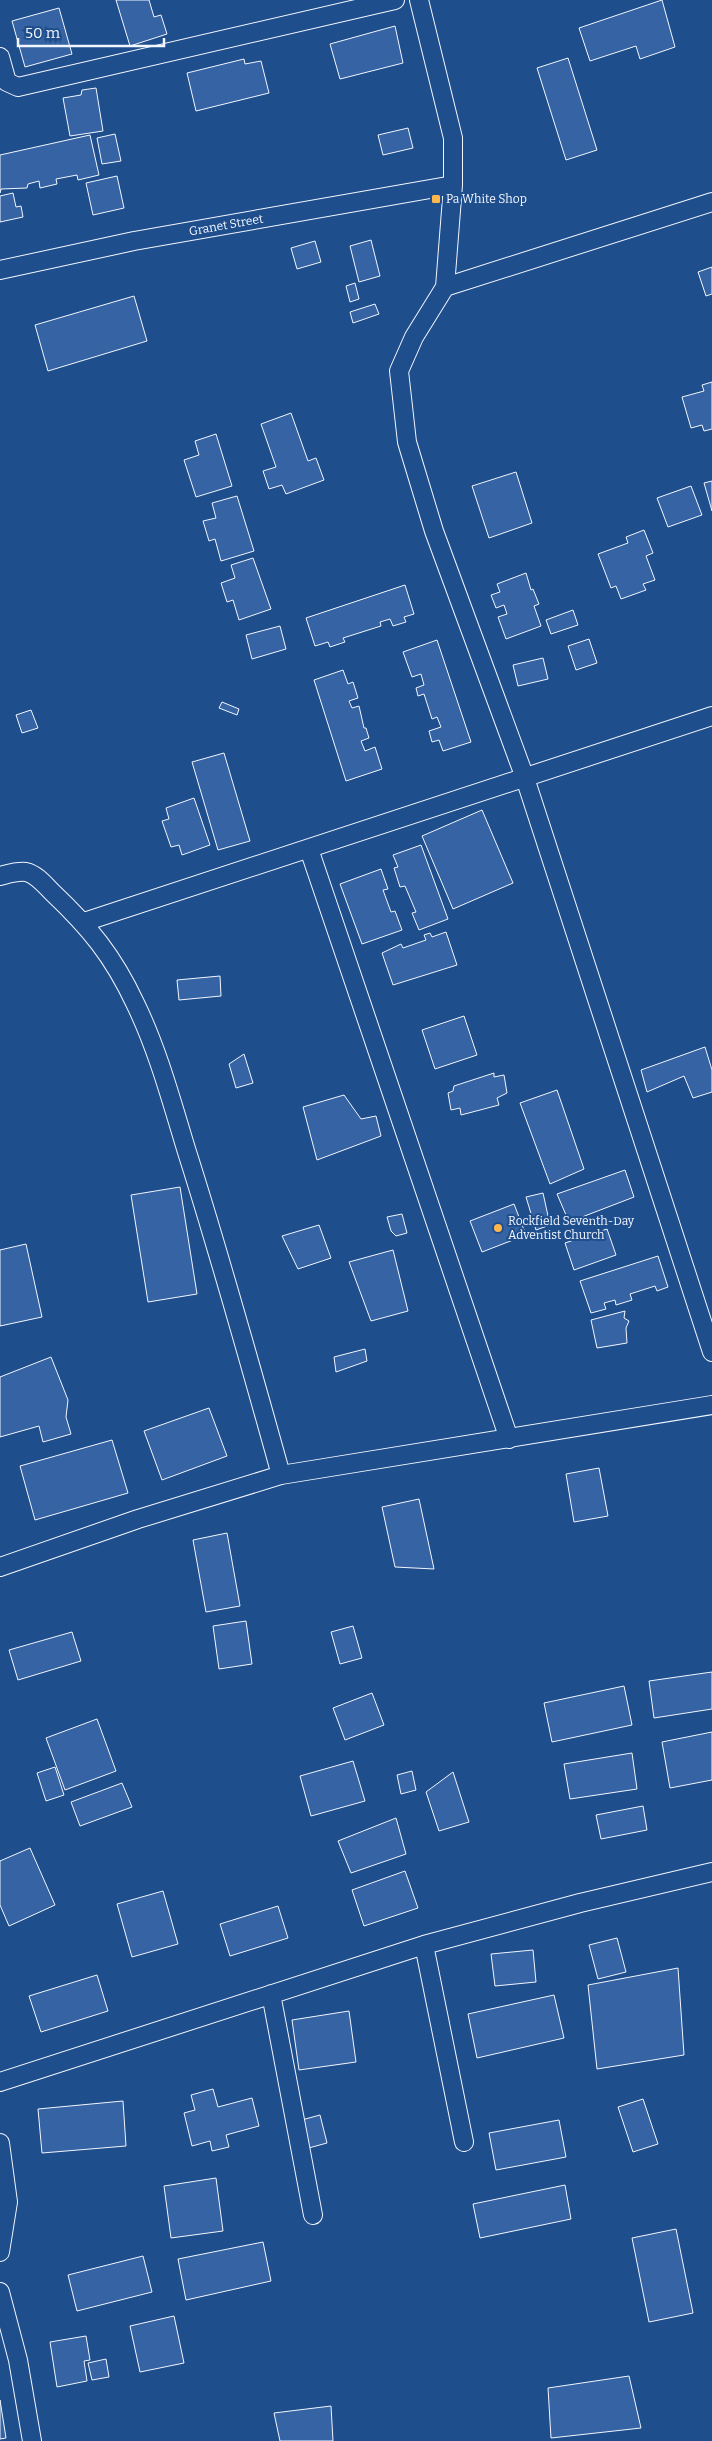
<svg xmlns="http://www.w3.org/2000/svg" width="712" height="2441" viewBox="0 0 712 2441" font-family="Bitter,serif">
	<style>
		.building { fill: #3563a3; stroke: #f2f6ff }
		.lines { fill: none; stroke-linecap: round; stroke-linejoin: round }
		.street-casing { stroke: #f2f6ff; stroke-width: 20 }
		.street { stroke: #1f4e8c; stroke-width: 18 }
		.poi-dot { fill: #ffb74d; stroke: #1f4e8c; stroke-width: 2 }
		.labels { text-anchor: middle; stroke-width: 4; stroke-linejoin: round; paint-order: stroke }
		.poi-label { font-size: 12px; fill: #f2f6ff; stroke: #1f4e8c; text-anchor: start }
		.street-label { font-size: 12px; fill: #f2f6ff; stroke: #1f4e8c }
	</style>
	<rect width="100%" height="100%" fill="#1f4e8c"/>
	<path class="building" d="M116,0h33l5,17 7,-2 6,19 -37,12z
		M662,0l13,47 -35,12 -4,-13 -46,15 -11,-33z
		M59,8l13,46 -47,13 -13,-46z
		M395,26l8,37 -63,16 -10,-35z
		M568,58l29,92 -31,10 -29,-92z
		M244,59l1,5 16,-3 8,32 -73,18 -9,-38z
		M96,88l7,43 -33,5 -7,-38 18,-3 1,-5z
		M408,128l5,20 -30,7 -5,-20z
		M115,134l6,27 -19,3 -5,-26z
		M90,135l9,40 -21,5 -1,-5 -21,4 1,5 -17,4 -1,-7 -11,3 -1,4 -26,1 -1,4v-38z
		M117,176l7,32 -31,7 -7,-32z
		M13,193l3,14 5,-1 2,11 -23,5v-26z
		M371,240l9,36 -21,6 -9,-36z
		M315,241l6,21 -24,7 -6,-21z
		M712,267v27l-6,2 -8,-24z
		M355,283l4,16 -9,3 -4,-16z
		M134,296l13,45 -99,30 -13,-46z
		M375,304l4,10 -26,9 -3,-11z
		M712,382v47l-8,2 -2,-6 -11,3 -9,-31 22,-6 -2,-6z
		M291,413l17,48 8,-3 8,22 -38,14 -4,-9 -13,4 -6,-18 13,-4 -15,-43z
		M216,434l16,52 -36,11 -12,-37 15,-5 -4,-14z
		M516,472l16,51 -43,15 -17,-52z
		M712,481v30l-8,-28z
		M691,486l11,29 -34,12 -11,-29z
		M237,496l17,55 -33,10 -6,-22 -6,2 -6,-20 13,-3 -4,-15z
		M644,530l9,23 -7,3 9,24 -12,4 3,6 -25,9 -5,-13 -5,2 -13,-34 30,-11 -2,-6z
		M253,558l18,51 -32,11 -6,-20 -6,2 -6,-19 14,-5 -4,-13z
		M526,573l5,17 2,-1 6,15 -5,2 7,20 -35,13 -8,-22 9,-3 -3,-9 -8,3 -5,-13 9,-3 -3,-8z
		M405,585l9,29 -10,3 2,5 -13,4 -3,-7 -10,3 1,4 -38,12 2,4 -15,5 -2,-5 -13,4 -9,-28z
		M573,610l5,15 -27,9 -5,-14z
		M280,626l6,23 -34,10 -6,-24z
		M589,639l8,24 -21,7 -8,-24z
		M437,640l34,102 -28,9 -4,-11 -7,2 -3,-11 12,-4 -4,-10 -5,2 -8,-25 -6,2 -2,-8 8,-3 -3,-11 -9,3 -9,-25z
		M543,658l5,21 -30,7 -5,-21z
		M343,670l5,14 5,-2 5,16 -9,3 3,7 7,-2 5,22h2l3,10 -8,3 4,10 10,-4 7,22 -36,12 -32,-101z
		M222,702l17,7 -2,6 -18,-7z
		M31,710l7,18 -16,5 -6,-18z
		M224,753l26,88 -32,9 -26,-88z
		M194,798l16,47 -28,10 -3,-10 -8,2 -9,-26 7,-2 -3,-11z
		M482,810l31,73 -60,26 -31,-73z
		M421,845l27,74 -29,11 -7,-17 4,-1 -11,-26 -5,1 -6,-19 4,-1 -5,-12z
		M381,869l7,20 -5,1 8,22 4,-1 7,19 -40,14 -22,-60z
		M446,932l11,33 -64,20 -11,-32 19,-9 2,4 23,-8 -2,-5 6,-2 2,4z
		M220,976l1,20 -42,4 -2,-20z
		M464,1016l13,39 -42,14 -13,-39z
		M705,1047l7,23v22l-19,6 -9,-22 -37,16 -6,-22z
		M244,1054l9,29 -17,5 -7,-24z
		M494,1073v4l10,-2 3,18 -10,5 2,7 -38,10 -1,-7 -9,2 -3,-17 5,-2 1,-5z
		M557,1090l27,79 -34,15 -30,-81z
		M344,1095l17,24 15,-3 5,20 -64,24 -14,-53z
		M625,1170l9,27 -65,25 -12,-28z
		M180,1187l17,107 -49,8 -17,-107z
		M543,1193l7,32 -14,5 -10,-33z
		M514,1204l12,31 -44,17 -12,-31z
		M402,1214l5,19 -11,3 -5,-5 -4,-14z
		M319,1225l12,33 -33,11 -16,-33z
		M607,1229l9,26 -42,15 -9,-27z
		M26,1244l16,73 -42,9v-76z
		M393,1250l15,61 -37,10 -22,-59z
		M658,1256l10,31 -11,4 -2,-5 -25,8 2,6 -16,5 -1,-5 -11,3 2,6 -15,4 -11,-32z
		M625,1311l-1,7 5,3 -3,7 1,15 -30,5 -6,-28z
		M365,1349l2,12 -31,11 -2,-15z
		M51,1357l17,43 -2,17 5,17 -28,8 -4,-16 -39,11v-60z
		M209,1408l18,48 -65,24 -18,-49z
		M112,1440l16,53 -93,27 -15,-54z
		M599,1468l9,48 -34,6 -8,-48z
		M419,1499l15,70 -39,-2 -13,-60z
		M227,1533l13,73 -34,6 -13,-72z
		M246,1621l6,43 -33,5 -6,-43z
		M353,1626l9,32 -22,6 -9,-32z
		M72,1632l9,29 -63,19 -9,-30z
		M712,1672v37l-58,9 -5,-37z
		M624,1686l8,39 -80,17 -8,-39z
		M372,1693l12,32 -39,15 -12,-32z
		M97,1719l19,52 -51,19 -19,-52z
		M712,1732v48l-42,8 -8,-46z
		M632,1753l5,36 -67,10 -6,-35z
		M353,1761l12,40 -54,15 -11,-40z
		M55,1767l9,28 -18,6 -9,-28z
		M412,1771l4,19 -15,4 -4,-19z
		M453,1772l16,50 -30,9 -13,-39z
		M122,1783l10,24 -52,19 -9,-24z
		M643,1806l4,24 -46,9 -5,-24z
		M396,1818l10,36 -55,19 -13,-32z
		M30,1848l25,57 -46,21 -9,-21v-44z
		M405,1871l13,37 -54,18 -12,-36z
		M163,1891l15,53 -46,13 -15,-53z
		M278,1906l10,32 -58,18 -10,-32z
		M617,1938l9,34 -28,7 -9,-34z
		M533,1950l3,32 -41,4 -4,-32z
		M678,1968l6,87 -87,14 -9,-84z
		M97,1975l11,36 -67,21 -12,-36z
		M554,1995l10,43 -87,20 -9,-44z
		M349,2011l7,51 -57,8 -7,-50z
		M213,2089l5,18 34,-9 7,28 -33,9 3,12 -17,4 -2,-10 -18,5 -8,-33 11,-3 -4,-15z
		M643,2099l15,45 -25,8 -15,-45z
		M123,2101l3,45 -84,7 -4,-44z
		M320,2115l7,28 -22,6 -7,-28z
		M559,2120l7,37 -70,13 -7,-37z
		M216,2178l7,53 -52,7 -7,-52z
		M565,2185l6,34 -91,19 -7,-34z
		M676,2229l17,84 -44,9 -17,-84z
		M263,2242l8,39 -85,19 -8,-41z
		M143,2256l9,36 -75,19 -9,-36z
		M174,2316l10,47 -44,9 -10,-46z
		M86,2336l4,24 -6,1 3,20 -30,6 -7,-45z
		M106,2359l3,18 -17,3 -4,-17z
		M629,2376l12,52 -90,10 -3,-50z
		M0,2400l6,38 -6,1z
		M331,2406l2,35h-53l-6,-28z"/>
	<g class="lines">
		<defs>
			<path id="street" d="M419,0l34,138v47l-8,102 -31,50 -15,34 8,71 27,89 91,247 187,574
				M0,57l7,25 11,5 377,-87
				M0,270l134,-29 319,-56
				M445,287l267,-85
				M309,849l200,590
				M0,876c8,-2 17,-5 26,-4 10,2 19,13 26,20 38,36 61,64 83,111 23,47 37,100 52,149 34,107 64,215 94,323
				M84,922l628,-206
				M0,1567l138,-48 143,-44 431,-70
				M424,1945l40,197
				M271,1994l42,221
				M0,2082l424,-137 156,-42 132,-31
				M0,2143l8,59 -8,50
				M0,2292l18,68 14,81"/>
		</defs>
		<use href="#street" class="street-casing"/>
		<use href="#street" class="street"/>
	</g>
	<g class="poi-dot">
		<rect x="431" y="194" width="10" height="10" rx="2.5"/>
		<circle cx="498" cy="1228" r="5"/>
	</g>
	<g class="labels">
		<g class="poi-label">
			<text x="446" y="203">Pa White Shop</text>
			<text x="508" y="1225">Rockfield Seventh-Day<tspan x="508" dy="14">Adventist Church</tspan></text>
		</g>
		<g class="street-label">
			<text transform="translate(226 225) rotate(-10)" y="4">Granet Street</text>
		</g>
	</g>
	<path d="M18 38v8h146v-8" fill="none" stroke="#f2f6ff" stroke-width="2.5"/>
	<text x="25" y="38" font-size="15" fill="#f2f6ff" stroke="#1f4e8c" stroke-width="4" paint-order="stroke">50 m</text>
</svg>
